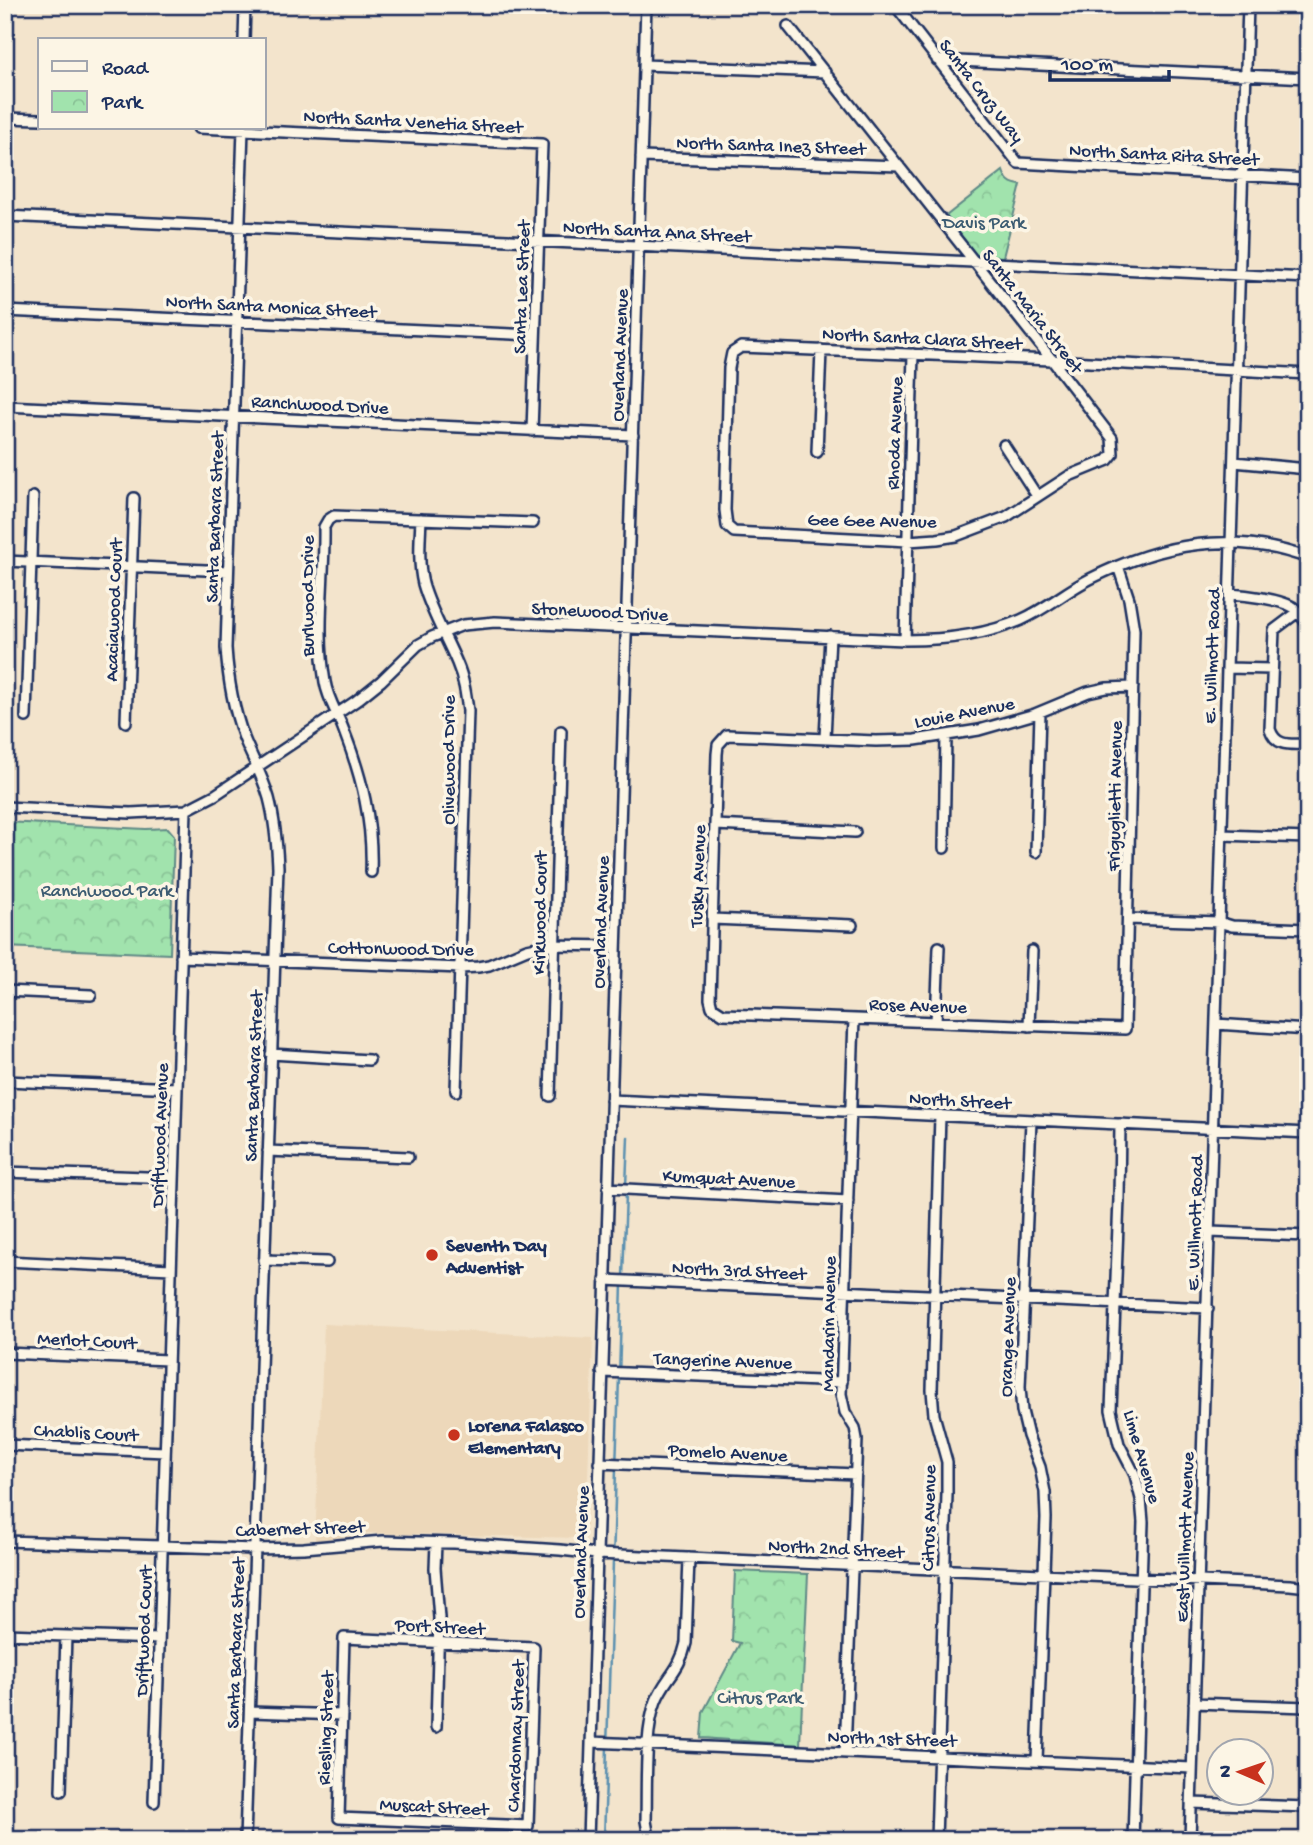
<svg xmlns="http://www.w3.org/2000/svg" width="1313" height="1845" viewBox="0 0 1313 1845" font-family="'Gochi Hand',sans-serif">
	<style>
		.built { fill: #edd8ba }
		.park { fill: url(#park-crowns); stroke: #5e8986; stroke-width: 2 }
		.lines { fill: none; stroke-linecap: round; stroke-linejoin: round }
		.stream { stroke: #5b90b0; stroke-width: 2.5 }
		.minor-casing { stroke: #1b2f5e; stroke-width: 14 }
		.minor { stroke: #fcf5e5; stroke-width: 9 }
		.poi-dot { fill: #c8321e; stroke: #fcf5e5; stroke-width: 2.5 }
		.labels { text-anchor: middle; stroke-width: 7; stroke-linejoin: round; paint-order: stroke }
		.street-label { font-size: 19px; fill: #1b2f5e; stroke: #fcf5e5 }
		.park-label { font-size: 19px; fill: #3c5c72; stroke: #fcf5e5 }
		.poi-label { font-size: 19px; font-weight: bold; fill: #1b2f5e; stroke: #fcf5e5; text-anchor: start }
	</style>
	<defs>
		<pattern id="park-crowns" width="20" height="18" patternUnits="userSpaceOnUse" patternTransform="scale(1.75)"><rect width="20" height="18" fill="#a1e3ad"/><path d="M2 6a3 3 0 1 1 6 0M12 15a3 3 0 1 1 6 0" fill="none" stroke="#8ac397"/></pattern>
	</defs>
	<rect width="100%" height="100%" fill="#f3e4cc"/>
	<filter id="ink" filterUnits="userSpaceOnUse"><feTurbulence type="fractalNoise" baseFrequency=".0143" numOctaves="2"/><feDisplacementMap in="SourceGraphic" scale="14" xChannelSelector="R" yChannelSelector="G"/><feConvolveMatrix kernelMatrix="1 2 1 2 8 2 1 2 1" color-interpolation-filters="sRGB"/></filter>
	<g filter="url(#ink)">
		<path class="built" d="M324,1324l269,14 -7,194 -7,6 -210,-5 -54,8z"/>
		<path class="park" d="M1003,171c3,9 7,13 18,14l-18,72 -27,-2 -30,-39z
			M5,822l141,7 22,-1 6,7 -4,119 -165,-7z
			M735,1571l73,3 -8,171 -99,-7 2,-26 37,-69 -8,-2z"/>
		<g class="lines">
			<path class="stream" d="M626,1186l2,-49
				M623,1277l3,-84
				M604,1840l18,-556"/>
			<defs>
				<path id="minor" d="M895,5l123,158 290,16
					M788,26l264,334 60,78 1,16 -5,6 -39,16 -63,41 -50,19 -19,3 -29,2 -174,-9 -7,-6 -2,-16 4,-142 3,-15 9,-6 311,13 256,14
					M244,40l1,-35
					M937,60l371,18
					M644,65l181,7
					M5,118l35,1
					M198,128l344,16 -10,287
					M243,128l-17,520c2,31 7,60 18,90 8,20 19,39 25,60 6,23 8,46 9,69l-33,973
					M641,157l258,9
					M5,216l1303,62
					M5,311l530,24
					M5,406l628,29
					M1004,445l33,51
					M817,452l4,-102
					M1234,462l74,7
					M421,519c-1,21 -3,44 2,65 8,28 23,53 34,79 7,16 9,32 11,48l-12,380
					M5,561l223,10
					M1118,566l11,33 5,31 -9,399 -402,-15 -11,-7 -2,-8 7,-245 1,-9 9,-10 149,6 39,-1 64,-10 56,-16 53,-22 18,-4 27,-1
					M1230,594c16,1 49,5 63,13 6,4 10,12 15,18
					M1298,612l-24,18 -4,99c6,19 22,15 38,15
					M905,640l8,-286
					M1227,668l45,1
					M26,717l7,-220
					M126,722l8,-224
					M825,738l5,-102
					M5,807l126,6 55,-3 29,-15 141,-94 25,-20 37,-36 14,-8 31,-12 32,-3 410,18c40,0 79,-4 116,-20 25,-11 45,-29 69,-41 71,-36 142,-49 218,-21
					M715,825l140,7
					M1222,835l86,3
					M944,848l2,-112
					M1036,852l4,-140
					M371,872c2,-50 -9,-95 -27,-141 -6,-17 -16,-31 -19,-49 -9,-52 0,-103 -1,-155l4,-7 6,-4 199,7
					M712,919l140,6
					M1128,919l91,3 13,4 76,3
					M181,957l280,11 17,-1 11,-2 38,-16 19,-4 70,1
					M5,991l86,4
					M936,1022l3,-75
					M1216,1024l92,6
					M1029,1026l3,-75
					M271,1054l98,6
					M5,1081l172,7
					M550,1096l11,-365
					M611,1100l697,33
					M1031,1120l-11,267 2,24 6,25 12,31 5,25 1,26 -9,243
					M1120,1124l-1,75 -8,211 8,34 16,31 6,24 2,23 -10,318
					M268,1151l140,6
					M5,1172l169,6
					M608,1188l240,13
					M1210,1232l98,4
					M264,1260l63,2
					M5,1261l166,8
					M605,1280l603,28
					M5,1353l163,7
					M602,1372l240,10
					M5,1445l160,7
					M599,1463l257,11
					M5,1541l250,8 49,-1 79,-7 71,2 106,7 37,4 693,31 18,2
					M5,1634l154,5
					M344,1638l190,9 -6,179 -189,-8z
					M1194,1703l114,4
					M250,1712l92,3
					M436,1727l3,-109 -4,-50 1,-25
					M591,1742l601,26
					M845,1753l12,-314 -2,-11 -10,-16 -4,-18 13,-375
					M61,1791l5,-155
					M154,1802l32,-992
					M1191,1803l117,4
					M588,1840l58,-1835
					M655,1840l-6,-3 -3,-16c1,-34 -2,-90 10,-120 9,-23 24,-30 30,-58l3,-85
					M936,1840l11,-346v-32l-13,-47 -2,-25 8,-275
					M1190,1840l58,-1835"/>
			</defs>
			<use href="#minor" class="minor-casing"/>
			<use href="#minor" class="minor"/>
		</g>
	</g>
	<g class="poi-dot">
		<circle cx="432" cy="1255" r="7"/>
		<circle cx="454" cy="1435" r="7"/>
	</g>
	<g class="labels">
		<g class="street-label">
			<text transform="translate(983 90) rotate(52)" y="7">Santa Cruz Way</text>
			<text transform="translate(413 120) rotate(3)" y="7">North Santa Venetia Street</text>
			<text transform="translate(771 144) rotate(2)" y="7">North Santa Inez Street</text>
			<text transform="translate(1164 153) rotate(3)" y="7">North Santa Rita Street</text>
			<text transform="translate(657 230) rotate(3)" y="7">North Santa Ana Street</text>
			<text transform="translate(520 287) rotate(-88)" y="7">Santa Lea Street</text>
			<text transform="translate(271 305) rotate(3)" y="7">North Santa Monica Street</text>
			<text transform="translate(1034 310) rotate(52)" y="7">Santa Maria Street</text>
			<text transform="translate(922 337) rotate(3)" y="7">North Santa Clara Street</text>
			<text transform="translate(618 355) rotate(-88)" y="7">Overland Avenue</text>
			<text transform="translate(320 403) rotate(3)" y="7">Ranchwood Drive</text>
			<text transform="translate(893 433) rotate(-88)" y="7">Rhoda Avenue</text>
			<text transform="translate(213 517) rotate(-88)" y="7">Santa Barbara Street</text>
			<text transform="translate(872 519) rotate(1)" y="7">Gee Gee Avenue</text>
			<text transform="translate(306 596) rotate(-90)" y="7">Burlwood Drive</text>
			<text transform="translate(112 610) rotate(-88)" y="7">Acaciawood Court</text>
			<text transform="translate(600 610) rotate(3)" y="7">Stonewood Drive</text>
			<text transform="translate(1210 656) rotate(-88)" y="7">E. Willmott Road</text>
			<text transform="translate(964 711) rotate(-11)" y="7">Louie Avenue</text>
			<text transform="translate(447 760) rotate(-90)" y="7">Olivewood Drive</text>
			<text transform="translate(1113 796) rotate(-89)" y="7">Friguglietti Avenue</text>
			<text transform="translate(696 876) rotate(-88)" y="7">Tusky Avenue</text>
			<text transform="translate(538 913) rotate(-89)" y="7">Kirkwood Court</text>
			<text transform="translate(599 922) rotate(-88)" y="7">Overland Avenue</text>
			<text transform="translate(401 947) rotate(1)" y="7">Cottonwood Drive</text>
			<text transform="translate(918 1004) rotate(2)" y="7">Rose Avenue</text>
			<text transform="translate(252 1076) rotate(-88)" y="7">Santa Barbara Street</text>
			<text transform="translate(960 1099) rotate(3)" y="7">North Street</text>
			<text transform="translate(158 1135) rotate(-88)" y="7">Driftwood Avenue</text>
			<text transform="translate(729 1177) rotate(3)" y="7">Kumquat Avenue</text>
			<text transform="translate(1193 1223) rotate(-88)" y="7">E. Willmott Road</text>
			<text transform="translate(739 1269) rotate(3)" y="7">North 3rd Street</text>
			<text transform="translate(827 1324) rotate(-89)" y="7">Mandarin Avenue</text>
			<text transform="translate(1006 1337) rotate(-88)" y="7">Orange Avenue</text>
			<text transform="translate(87 1339) rotate(3)" y="7">Merlot Court</text>
			<text transform="translate(723 1359) rotate(2)" y="7">Tangerine Avenue</text>
			<text transform="translate(86 1431) rotate(3)" y="7">Chablis Court</text>
			<text transform="translate(728 1451) rotate(3)" y="7">Pomelo Avenue</text>
			<text transform="translate(1144 1456) rotate(74)" y="7">Lime Avenue</text>
			<text transform="translate(927 1518) rotate(-89)" y="7">Citrus Avenue</text>
			<text transform="translate(300 1527) rotate(-2)" y="7">Cabernet Street</text>
			<text transform="translate(1183 1537) rotate(-88)" y="7">East Willmott Avenue</text>
			<text transform="translate(836 1547) rotate(3)" y="7">North 2nd Street</text>
			<text transform="translate(579 1552) rotate(-88)" y="7">Overland Avenue</text>
			<text transform="translate(440 1625) rotate(3)" y="7">Port Street</text>
			<text transform="translate(142 1631) rotate(-88)" y="7">Driftwood Court</text>
			<text transform="translate(234 1643) rotate(-88)" y="7">Santa Barbara Street</text>
			<text transform="translate(324 1728) rotate(-88)" y="7">Riesling Street</text>
			<text transform="translate(514 1736) rotate(-88)" y="7">Chardonnay Street</text>
			<text transform="translate(892 1737) rotate(2)" y="7">North 1st Street</text>
			<text transform="translate(434 1805) rotate(3)" y="7">Muscat Street</text>
		</g>
		<g class="park-label">
			<text x="984" y="228">Davis Park</text>
			<text x="107" y="896">Ranchwood Park</text>
			<text x="760" y="1703">Citrus Park</text>
		</g>
		<g class="poi-label">
			<text x="446" y="1251">Seventh Day<tspan x="446" dy="22">Adventist</tspan></text>
			<text x="468" y="1431">Lorena Falasco<tspan x="468" dy="22">Elementary</tspan></text>
		</g>
	</g>
	<rect width="1313" height="1845" fill="none" stroke="#fcf5e5" stroke-width="28"/>
	<rect x="14" y="14" width="1285" height="1817" fill="none" stroke="#1b2f5e" stroke-width="2.5" filter="url(#ink)"/>
	<rect x="38" y="38" width="228" height="91" fill="#fcf5e5" stroke="#a2a6af" stroke-width="2"/>
	<rect x="52" y="61" width="35" height="10" fill="#fcf5e5" stroke="#a2a6af" stroke-width="2"/>
	<text x="102" y="74" font-size="21" fill="#1b2f5e">Road</text>
	<rect x="52" y="91" width="35" height="21" fill="url(#park-crowns)" stroke="#a2a6af" stroke-width="2"/>
	<text x="102" y="108" font-size="21" fill="#1b2f5e">Park</text>
	<g transform="translate(1240 1772) rotate(272)"><circle r="33" fill="#fcf5e5" stroke="#a2a6af" stroke-width="2"/>
	<path d="M0-5L12 26L0 18L-12 26Z" fill="#c8321e"/>
	<text y="-10" font-size="19" font-weight="bold" text-anchor="middle" fill="#1b2f5e">N</text>
	</g>
	<path d="M1050 70v10h119v-10" fill="none" stroke="#1b2f5e" stroke-width="3.5"/>
	<text x="1061" y="70" font-size="21" fill="#1b2f5e" stroke="#fcf5e5" stroke-width="5" paint-order="stroke">100 m</text>
</svg>
